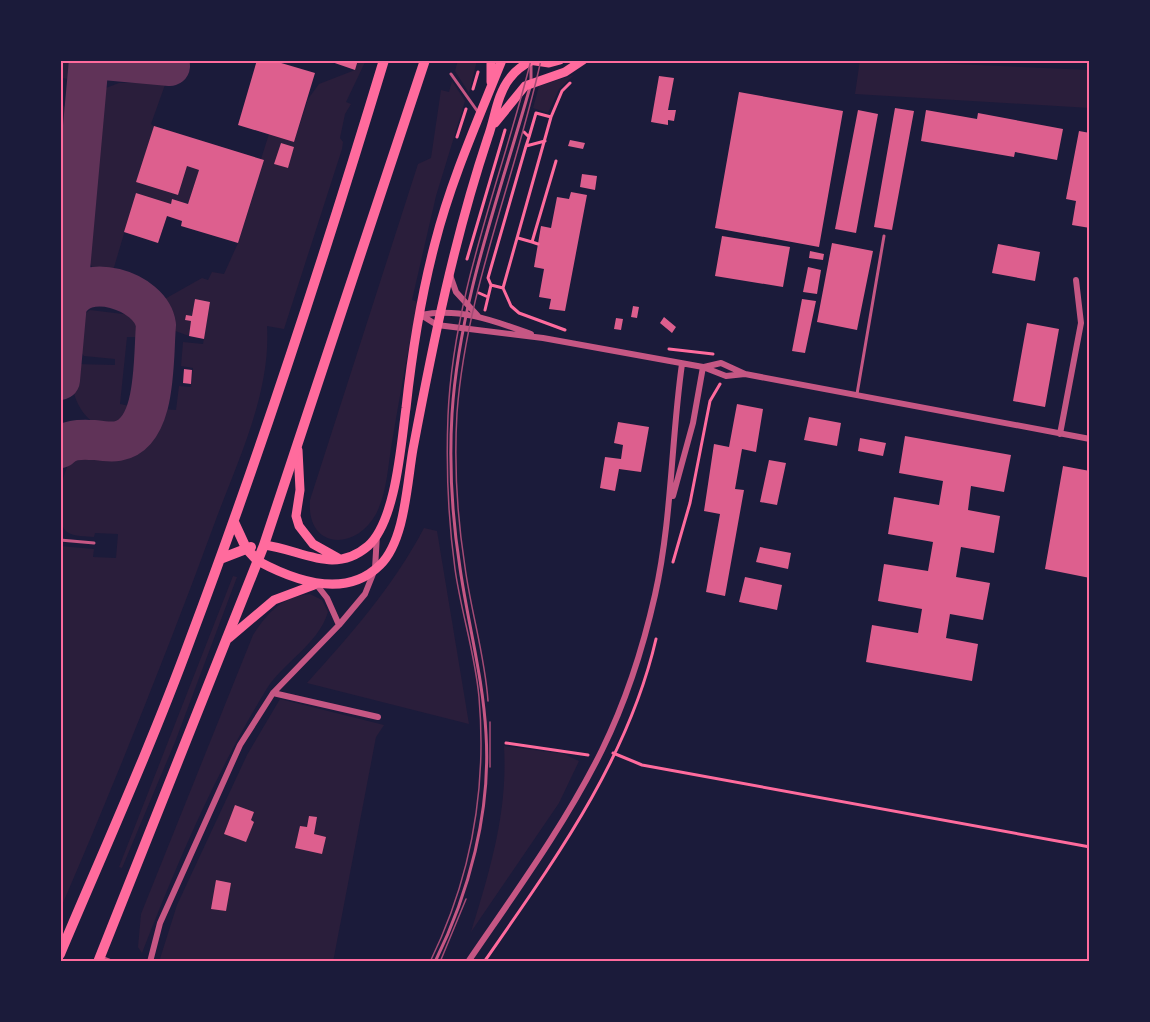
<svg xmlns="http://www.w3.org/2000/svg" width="1150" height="1022" viewBox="0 0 1150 1022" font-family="Commissioner,sans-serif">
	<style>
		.green { fill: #2a1e3b; fill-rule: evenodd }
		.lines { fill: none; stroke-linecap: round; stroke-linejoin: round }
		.taxiway { stroke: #603358; stroke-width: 40 }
		.building { fill: #dd5f8e }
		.path { stroke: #ff6b9d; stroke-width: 3 }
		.service { stroke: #c65784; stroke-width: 3 }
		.minor { stroke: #c65784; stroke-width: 6 }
		.secondary { stroke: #ff6b9d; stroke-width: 9 }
		.primary { stroke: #ff6b9d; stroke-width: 10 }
		.tram { stroke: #a44b75; stroke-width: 1.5 }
		.neatline { fill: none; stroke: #ff6b9d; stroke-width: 2 }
	</style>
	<rect width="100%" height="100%" fill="#1b1b3a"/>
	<path class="green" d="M60,60h18l-2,16 -6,3 -10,-1z
		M358,60h8l-20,42 5,2 -6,10 -5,24 3,4 -1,7 -58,180 -17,-3c4,67 -29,134 -52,196 -48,131 -100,260 -155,388v-364l34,3 -1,8 23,1 2,-24 -23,-1 -1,4c-8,-1 -20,0 -27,-5 -14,-10 -6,-63 6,-74 26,-26 66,16 88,-49l15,1 3,-24 12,1 2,-19 -12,-2 2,-24 20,2 7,-42 -15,-3 -3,17h-6l-1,4 6,1 -2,15 -22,-8 -4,-28 39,-22 6,2 4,-8 12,2 14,-31 26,-82 -3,-2 8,-25 25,8 14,-43 11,-15 36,-14zM281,143l13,4 -6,21 -13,-4z
		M458,60h19l-8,33 -14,-22z
		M860,60l230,10v38l-235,-14z
		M574,75l-15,14 -11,24 -15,-5 6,-22z
		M452,81l13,20 -29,95 -24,104 6,2c-10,46 -18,93 -26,140 -4,23 -5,51 -16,72 -21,38 -70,35 -66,-14l108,-336 13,-6 10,-68 8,2z
		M166,82l-15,42 3,2 -17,56 41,13 9,-29 12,4 -11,34 -16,-5 -1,5 -35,-11 -24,81 -16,-1 -12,-19 14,-163 21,-8z
		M60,102l13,13 -13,148z
		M90,310l41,5 6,12 -1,10h-9l-7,67 10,2 -8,16 -23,4c-21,-11 -30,-37 -27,-60l3,-2 40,1v-6l-31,-3 -10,-12 3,-25z
		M424,528l13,3 32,193 -162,-41c44,-49 86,-96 117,-155z
		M233,576l4,1 -62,165 -53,126 -3,-1z
		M310,594l12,6 6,12c-10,33 -45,50 -62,78 -50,82 -89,173 -124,263l-4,-6 3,-33 112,-279c15,-23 29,-38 57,-41z
		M280,699l104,26 -8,12 -43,225h-174l18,-57 70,-150z
		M504,746l60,8 15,7 -20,42 -88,129c19,-62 37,-120 33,-186z"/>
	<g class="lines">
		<path class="taxiway" d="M104,60l66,6
			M60,380l29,-320
			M60,448c10,-10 22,-8 35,-8 7,1 16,2 23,1 40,-8 35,-84 38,-116 -5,-35 -75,-56 -89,-19"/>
	</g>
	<path class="building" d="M257,60h14l44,13 -21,69 -56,-17z
		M326,60h32l-3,10z
		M659,76l15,2 -6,32h8l-2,11 -6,-1v5l-17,-3z
		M739,92l104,19 -24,136 -104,-19z
		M895,108l19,3 -22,119 -18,-3z
		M858,110l20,4 -22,119 -21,-4z
		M926,110l51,9 1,-6 85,16 -6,31 -42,-8 -1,5 -93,-16z
		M154,126l110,34 -26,83 -57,-17 1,-5 -15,-5 -9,27 -34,-11 12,-39 35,11 1,-5 16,5 11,-34 -12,-4 -9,29 -42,-13z
		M1079,131l11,2v95l-18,-3 4,-24 -10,-2z
		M570,140l15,3 -2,6 -15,-3z
		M281,143l13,4 -6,21 -14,-4z
		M582,174l15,2 -2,14 -15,-3z
		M571,192l16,3 -22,116 -16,-2 2,-10 -12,-2 5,-28 -10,-2 7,-41 10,2 6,-31 12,2z
		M722,236l68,11 -7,40 -68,-11z
		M832,243l41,8 -16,79 -40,-8z
		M998,244l42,8 -5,29 -43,-8z
		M810,251l14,3 -1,6 -14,-2z
		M808,267l13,3 -4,24 -14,-2z
		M195,299l15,3 -6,37 -15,-3 2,-15 -6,-1 1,-5 6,1z
		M802,299l14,2 -11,52 -13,-2z
		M633,306l6,1 -2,11 -6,-1z
		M664,317l12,10 -4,6 -12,-10z
		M616,318l7,1 -2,11 -7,-1z
		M1027,323l32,6 -14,78 -32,-6z
		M184,369l8,1 -1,14 -8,-1z
		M737,404l26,5 -7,43 -14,-3 -7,40 9,1 -19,106 -19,-4 14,-78 -16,-3 10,-67 15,3z
		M809,417l32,6 -4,23 -33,-6z
		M618,422l31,5 -8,45 -22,-3 -4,22 -15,-3 5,-31 16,2 2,-14 -9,-2z
		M905,436l106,19 -7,37 -33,-6 -3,24 32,6 -6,37 -33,-6 -5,30 34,6 -7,37 -33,-6 -4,24 32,6 -6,37 -106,-19 6,-37 46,8 4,-24 -44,-8 6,-37 44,7 5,-29 -45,-8 6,-37 45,8 4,-24 -44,-8z
		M860,438l26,5 -3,13 -25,-5z
		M769,460l17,3 -9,42 -17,-3z
		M1063,466l27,5v107l-45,-9z
		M760,547l31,6 -3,16 -32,-7z
		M745,577l37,8 -5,25 -38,-8z
		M235,805l19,7 -3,8 3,2 -8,20 -22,-8z
		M309,816l8,1 -3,17 12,3 -4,17 -27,-6 5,-22 7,1z
		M216,880l15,3 -5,28 -15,-2z"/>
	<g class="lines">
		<path class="path" d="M473,89l5,-17
			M524,132l5,5 7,-24 15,4
			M457,137l9,-28
			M529,137l-3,9 19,-5
			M518,238l14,4 24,-81
			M532,242l6,2
			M467,259l38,-129
			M491,285l-3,-7 38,-132
			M503,288l8,18 8,7 46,17
			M503,288l48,-171 11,-26 8,-8
			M479,293l9,4
			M485,310l6,-25 12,3
			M669,349l44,5
			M673,562l17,-59 20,-102 10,-17
			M506,743l82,12
			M613,753l29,12 448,82
			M484,962c70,-101 144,-202 172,-323"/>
		<path class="service" d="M451,74l27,38
			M531,81v-18
			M857,394l27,-158
			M60,540l34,3
			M435,962c34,-69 56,-150 51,-228 -3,-57 -18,-110 -26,-166 -8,-51 -11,-103 -8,-154 7,-112 48,-220 78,-327"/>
		<path class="minor" d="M450,275l6,17 22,24
			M421,315l16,10 106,13 160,29 23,9 19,-2 345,65
			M421,315c38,-8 74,6 110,19
			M704,367l17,-4 24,11
			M1060,434l21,-111 -5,-43
			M673,496l20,-73 10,-56
			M316,584l11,14 12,27
			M273,693l105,24
			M100,958l10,4
			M150,962l10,-39 80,-178 33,-52 66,-68 26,-31 10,-25 2,-35
			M468,962c47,-69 97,-137 134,-212 24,-49 41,-102 53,-155 17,-76 16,-154 27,-231"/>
		<path class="secondary" d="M529,60l20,3 11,-3
			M491,82v-22
			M495,123l30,-37 40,-14 18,-12
			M298,450l2,40 -4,26 3,10 14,18 25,14
			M264,545c37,4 69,31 104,1 28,-25 33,-102 38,-138 6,-55 15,-112 29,-165 16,-63 43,-123 67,-183
			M258,561c37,20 88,38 122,4 25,-24 27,-82 33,-116 20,-106 41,-210 75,-312 7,-19 9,-43 22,-59 6,-8 13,-13 21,-17
			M229,638l45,-38 40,-15"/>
		<path class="primary" d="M234,522l12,26 12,13
			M220,559l31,-12
			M60,954c44,-104 91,-208 130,-314 72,-191 135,-385 194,-580
			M98,962l166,-417 161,-485"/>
		<path class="tram" d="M488,701c-3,-45 -17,-89 -23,-134 -8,-51 -11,-103 -8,-154 9,-122 58,-234 84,-353
			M490,722v45
			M430,962c41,-84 57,-173 49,-265 -4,-44 -18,-85 -24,-128 -7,-51 -9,-102 -7,-153 5,-122 54,-239 83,-356
			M440,962l26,-63"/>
	</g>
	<rect width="1150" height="1022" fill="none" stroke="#1b1b3a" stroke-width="123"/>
	<rect x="62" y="62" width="1026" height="898" class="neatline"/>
</svg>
